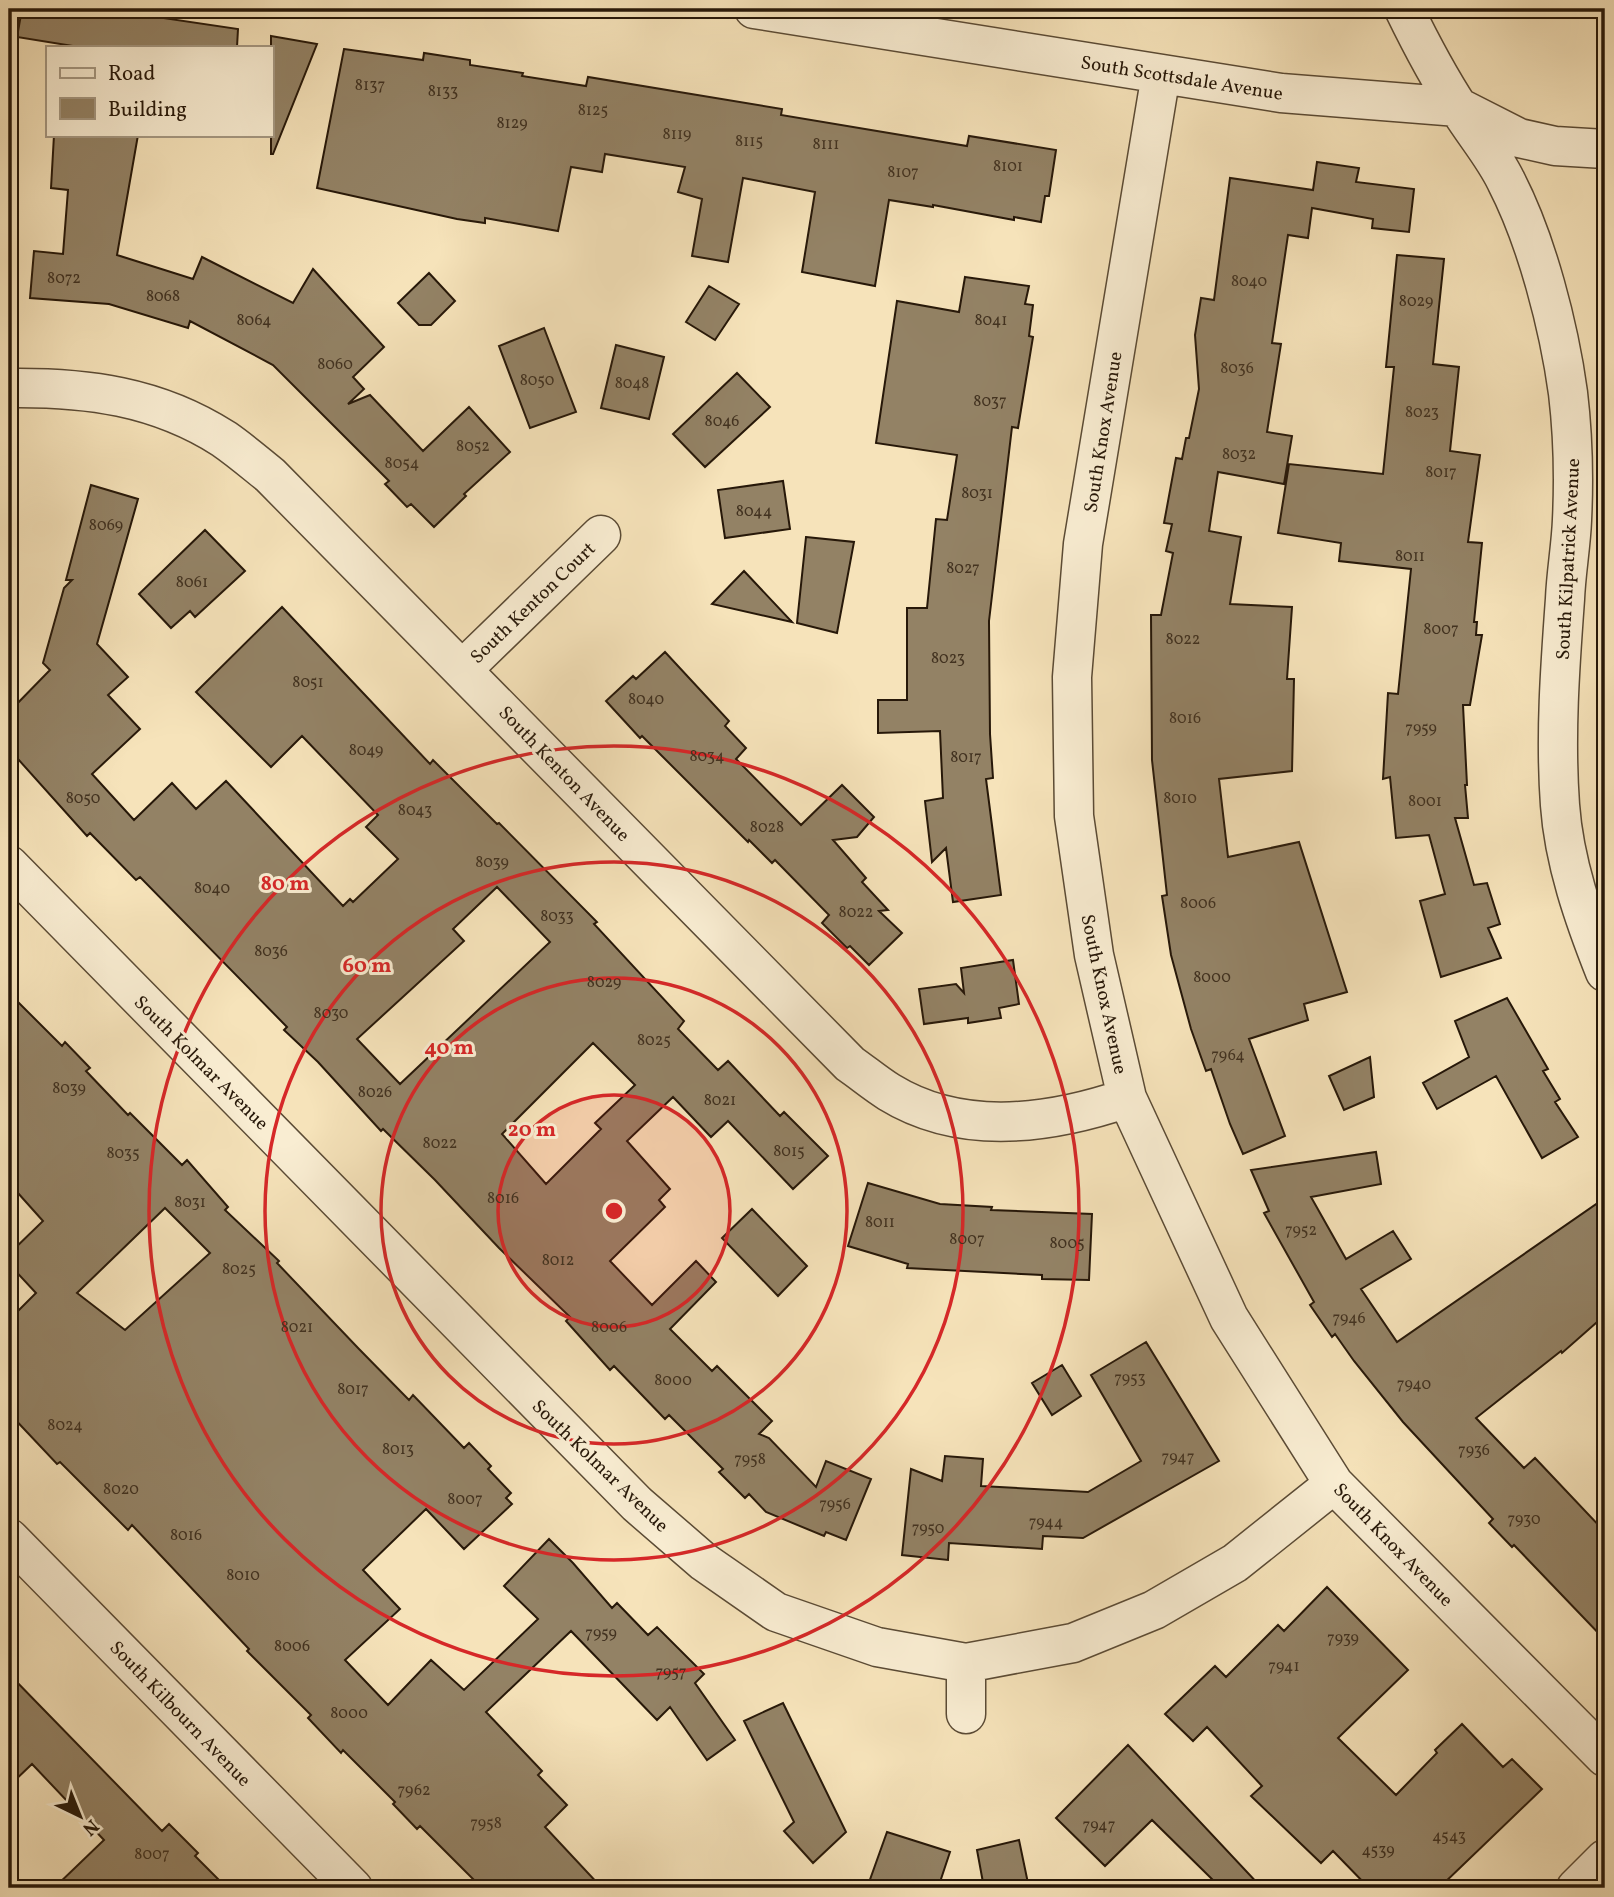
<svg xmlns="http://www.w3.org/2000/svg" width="1614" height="1897" viewBox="0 0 1614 1897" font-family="Vollkorn,serif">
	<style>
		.building { fill: #938265; stroke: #271809; stroke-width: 2; fill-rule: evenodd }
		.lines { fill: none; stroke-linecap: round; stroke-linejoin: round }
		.street-casing { stroke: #5b4b35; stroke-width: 41 }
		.street { stroke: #f9edd2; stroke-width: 38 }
		.ring { fill: none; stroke: #d62828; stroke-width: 3.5 }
		.labels { text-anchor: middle; stroke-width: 6; stroke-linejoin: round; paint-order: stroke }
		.number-label { font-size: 16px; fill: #423220 }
		.street-label { font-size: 19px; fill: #271809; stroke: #f9edd2 }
		.centre { fill: #d62828; stroke: #f9edd2; stroke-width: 3.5 }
		.ring-label { font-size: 21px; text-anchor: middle; font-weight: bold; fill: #d62828; stroke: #f9edd2; stroke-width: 6; stroke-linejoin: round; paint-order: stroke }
	</style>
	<rect width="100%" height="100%" fill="#f6e3ba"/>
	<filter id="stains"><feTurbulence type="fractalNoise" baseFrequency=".00286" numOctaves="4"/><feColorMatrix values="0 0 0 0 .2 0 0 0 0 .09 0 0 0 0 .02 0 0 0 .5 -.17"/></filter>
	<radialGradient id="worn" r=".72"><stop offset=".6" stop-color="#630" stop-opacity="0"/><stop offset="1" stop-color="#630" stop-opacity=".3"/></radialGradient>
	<path class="building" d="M22,9h122l20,3 -1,6 75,11 -1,18h-158l-62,-10z
		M271,36l46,8 -44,110h-2z
		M344,49l79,11 1,-7 46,7v5l53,8 -1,3 64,10 2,-9 194,32 -1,6 186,31 2,-10 87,14 -7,46h-4l-4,26 -27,-5v3l-81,-15v2l-44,-7 -14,86 -73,-14 13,-80 -72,-14 -15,84 -36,-6 10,-57 -24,-7 7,-25 -80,-13 -3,18 -31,-5 -13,64 -73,-13v5l-28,-4 -140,-31z
		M54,135h84l-21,120 76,24 9,-22 91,46 20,-34 71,78 -31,30 11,12 -16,15 22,-9 53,56 46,-44 41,45 -46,42 2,2 -32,31 -23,-23 -4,3 -22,-23 4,-3 -116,-116 -83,-44 -2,7 -79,-24 -79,-6 4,-47 29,3 5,-64 -17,-2z
		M1317,162l42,6 -3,14 58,7 -5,43 -37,-4 1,-9 -61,-11 -4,30 -20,-3 -16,108 9,1 -14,88 25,4 -8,48 -66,-12 -9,59 32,6 -11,67 62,3 -5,72h7l-2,92 -73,8 9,78 71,-15 48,150 -43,12 4,16 -59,19 36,97 -42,18 -13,-30 -19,-55 -5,2 -15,-42 -20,-74 -9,-59 5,-1 -15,-135 -1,-145h10l12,-62 -7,-2 6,-27 -8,-1 12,-65 6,1 4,-21h3l10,-49 -4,-54 6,-37 13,2 16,-122 83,12z
		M1397,255l47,4 -11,105 26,3 -9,84 30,4 -12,87 14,1 -8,79h3l-1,13h6l-12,70h-7l4,80h-2l3,33h-13l19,67 13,-2 13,41 -12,4 13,30 -60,19 -21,-76 25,-7 -16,-59 -33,3 -6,-61 -7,2 5,-86 10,1 13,-125 -72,-8 2,-18 -63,-10 11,-69 94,10 11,-107h-8z
		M429,273l26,28 -24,24h-12l-21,-22z
		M965,277l64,9 -4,18 8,1 -4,31 4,1 -15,91 -6,-1 -23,194 1,113 3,44 -7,1 15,116 -48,7 -7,-54 -14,14 -7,-61 18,-3 -3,-67 -62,2v-33h29v-92h20l9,-89 11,1 10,-65 -81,-12 21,-142 62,11z
		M709,286l30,18 -24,36 -29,-18z
		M544,328l32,84 -46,16 -31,-82z
		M616,345l48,12 -15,62 -48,-11z
		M737,373l33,34 -65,60 -32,-33z
		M783,481l7,48 -65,9 -7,-48z
		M91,485l47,14 -41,145 31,33 -20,18 32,34 -48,45 42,46 38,-37 24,26 30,-28 117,125 7,-7 3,3 45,-43 -32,-32 12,-12 -76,-79 -31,31 -75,-75 86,-85 148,157 3,-4 64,64 2,-1 98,99 -3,2 90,97 -6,8 40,41 10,-9 52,55 4,-4 44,44 -35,33 -65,-68 -17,16 -38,-40 -46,44 43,48 -11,11 6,7 -55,54 42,44 44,-44 20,21 -46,47 42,42 5,-5 55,55 -13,13 10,4 47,49 10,-26 45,18 -25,61 -20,-8 -2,4 -58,-24 -17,-18 -4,4 -26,-26 4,-3 -54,-54 -4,4 -51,-53 -4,4 -44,-49 4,-4 -71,-69 -64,-68 -52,-51 -2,2 -63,-69 -34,-32 3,-3 -147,-150 -4,3 -46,-47 -3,3 -78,-87v-37l41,-42 -7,-7 21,-75 8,-8h-6zM497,887l53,55 -150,142 -43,-45 107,-98 -11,-12zM593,1043l42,42 -40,38 6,6 -55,55 -44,-50z
		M205,530l40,41 -50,46 -5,-6 -19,17 -32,-34z
		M806,537l48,5 -17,91 -40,-10z
		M744,571l48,51 -80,-18z
		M665,652l64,69 -4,5 21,22 -10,11 65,66 41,-40 32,32 -17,20 -24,3 33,38 -4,4 26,28 -9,1 23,22 -33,32 -19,-19 -3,2 -25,-25 7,-8 -54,-55 -3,3 -23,-23 -1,2 -106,-106 -2,2 -34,-37 27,-25 3,3z
		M1013,960l6,44 -20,4 2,10 -33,5v-5l-44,6 -5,-35 37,-5 8,9 -3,-25z
		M9,993l53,53 3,-4 25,26 -4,3 42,44 2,-2 52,52 5,-5 41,47 -3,3 54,51 -2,2 82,86 50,51 4,-5 51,53 5,-5 22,23 -3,3 23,24 -5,5 6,6 -48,45 -38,-40 -63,61 37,39 -55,51 43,45 43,-45 33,30 74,-71 -34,-33 45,-47 24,24 39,45 5,-5 31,32 9,-8 47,47 -9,9 40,57 -28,20 -37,-53 -13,13 -86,-89 -85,81 56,59 -4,4 29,30 -22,22 57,61h-120l-62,-62 -3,3 -24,-25 2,-2 -52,-52 -2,3 -33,-35 3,-3 -64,-64 2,-2 -117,-124 -4,5 -68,-68 -3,2 -48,-51v-93l27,-27 -27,-29v-10l34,-33 -34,-38zM165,1208l45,45 -85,77 -48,-37z
		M1507,998l41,71 -5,2 17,28 -5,3 23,35 -36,21 -46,-82 -59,33 -14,-26 46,-26 -14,-36z
		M1370,1057l4,40 -30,13 -15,-34z
		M1376,1152l5,32 -70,13 35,62 47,-28 18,28 -50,30 36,53 208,-144v117l-43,38 -1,-2 -85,67 48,50 11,-10 70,74v108l-91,-95 -2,2 -23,-24 4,-4 -90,-97 -49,-61 -19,-27 -3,3 -22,-32 4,-3 -50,-89 5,-2 -18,-41z
		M868,1183l72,21 52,3 -1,3 101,4 -3,66 -47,-1v-4l-135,-7 1,-4 -60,-18z
		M752,1209l55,57 -29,30 -56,-58z
		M1146,1342l73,119 -136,77 -40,-2 -1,13 -93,-6 -1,17 -46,-5 9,-86 31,12 3,-25 38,3 -2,27 107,6 53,-31 -50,-86z
		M1062,1365l19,31 -29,19 -20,-32z
		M1327,1587l81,83 -70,68 58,57 41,-42 -2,-3 27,-26 41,43 9,-8 30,30 -103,99h-70l-36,-37 -12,12 -70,-67 11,-10 -55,-59 -14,14 -28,-27 50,-48 11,11 52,-52 6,6z
		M9,1674l153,157 7,-7 29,29 -3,3 32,32h-173l50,-48 -72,-76 -23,22z
		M783,1703l63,129 -33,31 -29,-32 10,-9 -50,-101z
		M1128,1745l134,143h-41l-69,-68 -47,46 -49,-48z
		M887,1832l63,20 -12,36h-71z
		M1019,1840l10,48h-45l-7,-38z"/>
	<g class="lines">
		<defs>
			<path id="street" d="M754,9l527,84 177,14 61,31 36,8 50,3
				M1404,9c17,35 35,69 56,101 15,24 34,46 46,71 31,60 53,146 62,212 5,42 6,85 4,127 -1,26 -6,53 -7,79 -5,68 -10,137 -5,206 4,57 24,114 45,167
				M1161,74l-78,470 -11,133 2,139 20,139 33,143 102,220 105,166 271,273
				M9,388c77,-1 148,8 215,51 16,11 31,24 46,36l580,589c13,9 26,20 39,28 73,45 162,32 238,6
				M463,669l138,-134
				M9,865l628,639 67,58 72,50 101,35 89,16 107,-20 81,-33 81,-47 99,-79
				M9,1538l344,350
				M966,1663v51
				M1576,1888l29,-29"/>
		</defs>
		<use href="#street" class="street-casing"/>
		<use href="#street" class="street"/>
	</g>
	<circle cx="614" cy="1211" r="116" fill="#d62828" fill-opacity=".12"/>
	<g class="ring">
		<circle cx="614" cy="1211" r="116"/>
		<circle cx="614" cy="1211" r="233"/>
		<circle cx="614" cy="1211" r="349"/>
		<circle cx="614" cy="1211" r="465"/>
	</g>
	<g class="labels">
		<g class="number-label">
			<text x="370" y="90">8137</text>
			<text x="443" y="96">8133</text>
			<text x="593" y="115">8125</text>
			<text x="512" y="128">8129</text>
			<text x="677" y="139">8119</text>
			<text x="749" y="146">8115</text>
			<text x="826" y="149">8111</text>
			<text x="1008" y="171">8101</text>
			<text x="903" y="177">8107</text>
			<text x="64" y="283">8072</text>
			<text x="1249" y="286">8040</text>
			<text x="163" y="301">8068</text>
			<text x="1416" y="306">8029</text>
			<text x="254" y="325">8064</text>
			<text x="991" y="325">8041</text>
			<text x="335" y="369">8060</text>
			<text x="1237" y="373">8036</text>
			<text x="537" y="385">8050</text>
			<text x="632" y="388">8048</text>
			<text x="990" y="406">8037</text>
			<text x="1422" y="417">8023</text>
			<text x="722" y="426">8046</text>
			<text x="473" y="451">8052</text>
			<text x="1239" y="459">8032</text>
			<text x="402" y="468">8054</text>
			<text x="1441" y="477">8017</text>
			<text x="977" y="498">8031</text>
			<text x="754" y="516">8044</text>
			<text x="106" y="530">8069</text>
			<text x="1410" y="561">8011</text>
			<text x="963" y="573">8027</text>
			<text x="192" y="587">8061</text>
			<text x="1441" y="634">8007</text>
			<text x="1183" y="644">8022</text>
			<text x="948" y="663">8023</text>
			<text x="308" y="687">8051</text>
			<text x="646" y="704">8040</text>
			<text x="1185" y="723">8016</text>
			<text x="1421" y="733">7959</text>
			<text x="366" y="755">8049</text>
			<text x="707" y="761">8034</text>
			<text x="966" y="762">8017</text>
			<text x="83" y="803">8050</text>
			<text x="1180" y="803">8010</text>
			<text x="1425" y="806">8001</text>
			<text x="415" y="815">8043</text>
			<text x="767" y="832">8028</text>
			<text x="492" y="867">8039</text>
			<text x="212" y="893">8040</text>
			<text x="1198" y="908">8006</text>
			<text x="856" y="917">8022</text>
			<text x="557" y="921">8033</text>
			<text x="271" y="956">8036</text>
			<text x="1212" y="982">8000</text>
			<text x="604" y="987">8029</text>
			<text x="331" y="1018">8030</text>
			<text x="654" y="1045">8025</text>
			<text x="1228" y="1060">7964</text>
			<text x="69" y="1093">8039</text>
			<text x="375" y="1097">8026</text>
			<text x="720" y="1105">8021</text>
			<text x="440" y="1148">8022</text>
			<text x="789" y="1156">8015</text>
			<text x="123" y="1158">8035</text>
			<text x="503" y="1203">8016</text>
			<text x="190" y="1207">8031</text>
			<text x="880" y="1227">8011</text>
			<text x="1301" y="1235">7952</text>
			<text x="967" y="1244">8007</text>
			<text x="1067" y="1248">8005</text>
			<text x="558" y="1265">8012</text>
			<text x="239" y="1274">8025</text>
			<text x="1349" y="1323">7946</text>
			<text x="297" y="1332">8021</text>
			<text x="609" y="1332">8006</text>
			<text x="1130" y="1383">7953</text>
			<text x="673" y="1385">8000</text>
			<text x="1414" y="1389">7940</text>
			<text x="353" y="1394">8017</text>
			<text x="65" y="1430">8024</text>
			<text x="398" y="1454">8013</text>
			<text x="1474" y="1455">7936</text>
			<text x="1178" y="1462">7947</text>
			<text x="750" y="1464">7958</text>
			<text x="121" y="1494">8020</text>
			<text x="465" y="1504">8007</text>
			<text x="835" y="1509">7956</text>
			<text x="1524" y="1524">7930</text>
			<text x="1046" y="1527">7944</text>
			<text x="928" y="1533">7950</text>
			<text x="186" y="1540">8016</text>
			<text x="243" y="1580">8010</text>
			<text x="601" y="1638">7959</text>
			<text x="1343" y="1643">7939</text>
			<text x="292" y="1651">8006</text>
			<text x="1284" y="1671">7941</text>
			<text x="671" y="1677">7957</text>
			<text x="349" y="1718">8000</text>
			<text x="414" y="1795">7962</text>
			<text x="486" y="1828">7958</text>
			<text x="1099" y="1830">7947</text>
			<text x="1449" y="1841">4543</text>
			<text x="1378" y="1855">4539</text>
			<text x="152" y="1859">8007</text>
		</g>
		<g class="street-label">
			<text transform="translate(1182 77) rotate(9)" y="7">South Scottsdale Avenue</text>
			<text transform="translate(1102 432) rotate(-81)" y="7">South Knox Avenue</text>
			<text transform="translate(1567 559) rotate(-87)" y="7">South Kilpatrick Avenue</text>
			<text transform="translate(532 602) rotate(-44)" y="7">South Kenton Court</text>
			<text transform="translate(565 773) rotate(46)" y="7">South Kenton Avenue</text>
			<text transform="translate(1105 994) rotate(78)" y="7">South Knox Avenue</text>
			<text transform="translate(202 1062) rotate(45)" y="7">South Kolmar Avenue</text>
			<text transform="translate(601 1465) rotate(44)" y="7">South Kolmar Avenue</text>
			<text transform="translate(1394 1544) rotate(46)" y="7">South Knox Avenue</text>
			<text transform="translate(181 1713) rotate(46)" y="7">South Kilbourn Avenue</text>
		</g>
	</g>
	<circle cx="614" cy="1211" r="10" class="centre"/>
	<g class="ring-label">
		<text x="285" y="890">80 m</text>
		<text x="367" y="972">60 m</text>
		<text x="449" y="1054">40 m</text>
		<text x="532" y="1136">20 m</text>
	</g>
	<rect width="1614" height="1897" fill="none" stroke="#f6e3ba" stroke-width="35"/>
	<rect x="10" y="10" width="1593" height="1876" fill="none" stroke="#271809" stroke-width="3.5"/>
	<rect x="18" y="18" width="1579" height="1862" fill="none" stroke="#271809" stroke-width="2"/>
	<rect x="46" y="46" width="228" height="91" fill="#f9edd2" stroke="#a59882" stroke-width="2"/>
	<rect x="60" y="68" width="35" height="10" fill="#f9edd2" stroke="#a59882" stroke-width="2"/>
	<text x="108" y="80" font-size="21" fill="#271809">Road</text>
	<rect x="60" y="98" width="35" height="21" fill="#938265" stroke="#a59882" stroke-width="2"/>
	<text x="108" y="116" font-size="21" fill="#271809">Building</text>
	<g transform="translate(80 1816) rotate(137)" stroke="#f9edd2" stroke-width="5" paint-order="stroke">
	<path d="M0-5L12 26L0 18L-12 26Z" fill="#271809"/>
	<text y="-10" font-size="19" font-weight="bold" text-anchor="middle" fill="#271809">N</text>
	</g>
	<rect width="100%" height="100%" filter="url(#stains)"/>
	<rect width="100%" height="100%" fill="url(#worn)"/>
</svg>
